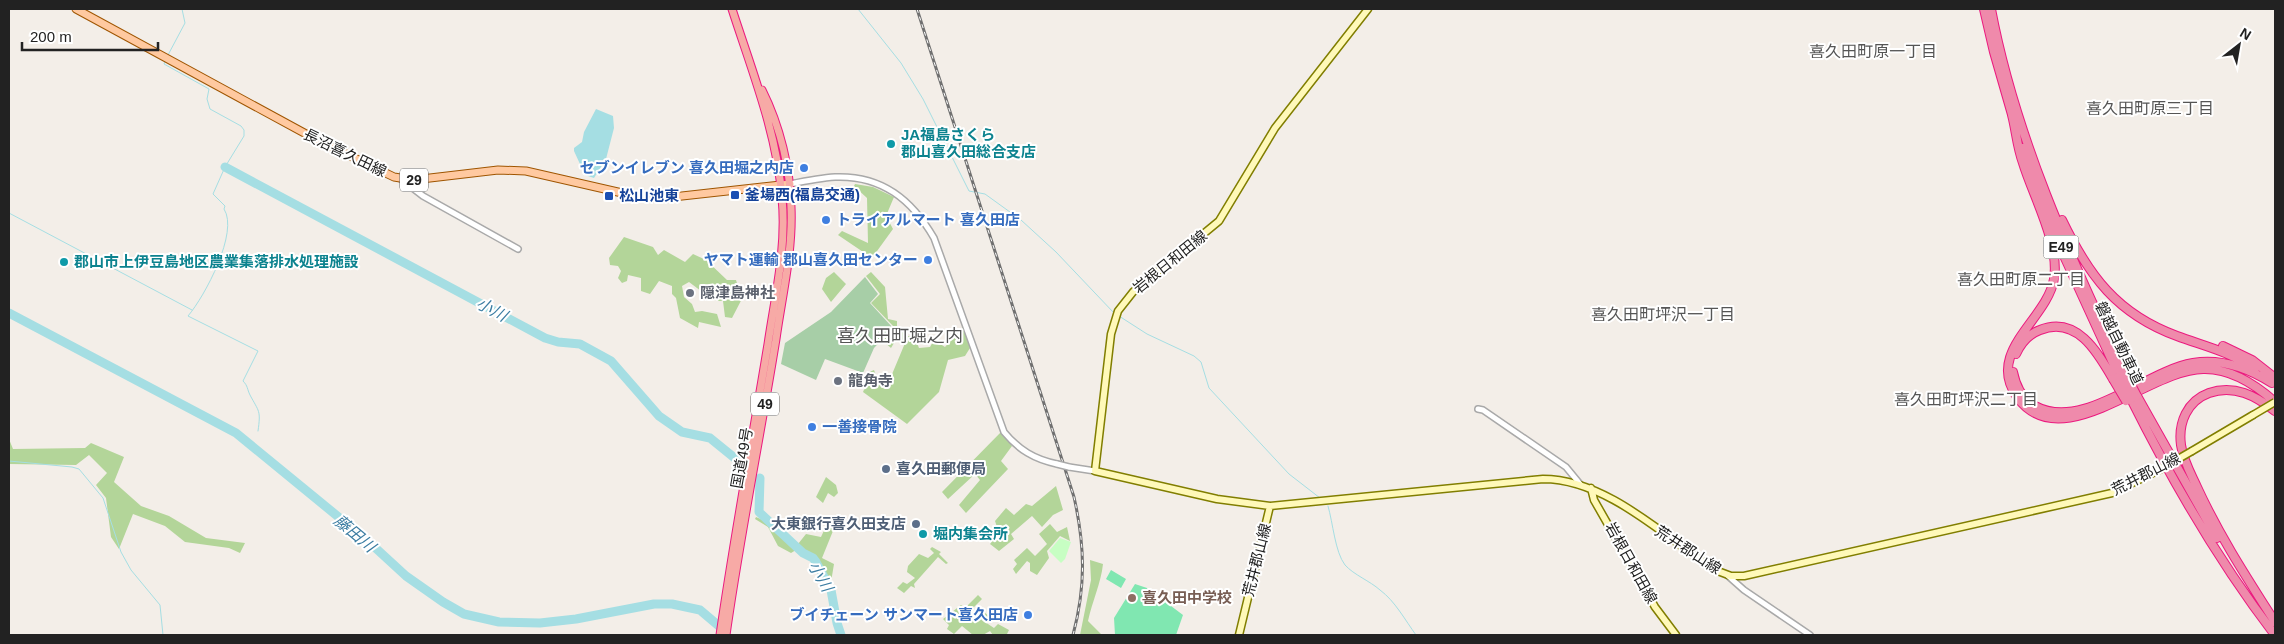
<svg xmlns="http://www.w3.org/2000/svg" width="2284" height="644" viewBox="0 0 2284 644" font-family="Helvetica,'Noto Sans JP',sans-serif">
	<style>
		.forest { fill: #b3d599 }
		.cemetery { fill: #a7cea7 }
		.park { fill: #c7fec3 }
		.pitch { fill: #80e7b1 }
		.water { fill: #a5dee3 }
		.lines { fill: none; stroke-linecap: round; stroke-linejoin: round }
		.stream { stroke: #a5dee3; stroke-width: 1 }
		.river { stroke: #a5dee3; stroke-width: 9 }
		.tertiary-casing { stroke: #a9a9a9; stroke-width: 8 }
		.secondary-casing { stroke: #817e00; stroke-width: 9 }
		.primary-casing { stroke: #9f5500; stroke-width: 9 }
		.trunk-casing { stroke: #eb1a7f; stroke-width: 9 }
		.motorway-casing { stroke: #eb1a7f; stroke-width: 10 }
		.tertiary { stroke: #fff; stroke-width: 5 }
		.secondary { stroke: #fff9b9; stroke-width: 6 }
		.primary { stroke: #ffc9a0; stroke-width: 7 }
		.trunk { stroke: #f7aaa6; stroke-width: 7 }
		.motorway { stroke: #ef8aab; stroke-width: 8 }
		.rail-casing { stroke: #707070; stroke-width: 3 }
		.rail { stroke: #fff; stroke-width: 1; stroke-dasharray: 4; stroke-linecap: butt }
		.tertiary-bridge-casing { stroke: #a9a9a9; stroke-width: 8; stroke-linecap: butt }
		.secondary-bridge-casing { stroke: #817e00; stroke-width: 9; stroke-linecap: butt }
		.motorway-bridge-casing { stroke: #eb1a7f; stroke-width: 10; stroke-linecap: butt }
		.tertiary-bridge { stroke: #fff; stroke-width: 5 }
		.secondary-bridge { stroke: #fff9b9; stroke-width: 6 }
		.motorway-bridge { stroke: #ef8aab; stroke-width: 8 }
		.culture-dot { fill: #0f9aa8; stroke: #fff; stroke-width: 2 }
		.shop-dot { fill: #3f7fe0; stroke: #fff; stroke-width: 2 }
		.transit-dot { fill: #1a4fb4; stroke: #fff; stroke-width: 2 }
		.worship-dot { fill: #6b7280; stroke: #fff; stroke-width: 2 }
		.service-dot { fill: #5c6f8a; stroke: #fff; stroke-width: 2 }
		.education-dot { fill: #8d6e63; stroke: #fff; stroke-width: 2 }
		.labels { text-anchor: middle; stroke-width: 4; stroke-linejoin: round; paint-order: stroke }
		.shield { fill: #fff; stroke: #646464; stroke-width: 1 }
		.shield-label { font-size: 14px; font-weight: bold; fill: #222 }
		.culture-label { font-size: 15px; font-weight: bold; fill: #0d838f; stroke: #fff; text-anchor: start }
		.street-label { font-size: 15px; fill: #222; stroke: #fff }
		.shop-label { font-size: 15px; font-weight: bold; fill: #366cbe; stroke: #fff; text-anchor: end }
		.transit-label { font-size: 15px; font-weight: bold; fill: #164399; stroke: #fff; text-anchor: start }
		.worship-label { font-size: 15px; font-weight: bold; fill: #5b616d; stroke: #fff; text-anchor: start }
		.service-label { font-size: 15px; font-weight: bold; fill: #4e5e75; stroke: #fff; text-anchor: start }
		.education-label { font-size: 15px; font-weight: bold; fill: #785e54; stroke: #fff; text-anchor: start }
		.neighbourhood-label { font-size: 16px; fill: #555; stroke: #fff }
		.water-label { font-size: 16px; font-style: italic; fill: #3c7da2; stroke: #fff }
		.quarter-label { font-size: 18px; fill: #555; stroke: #fff }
	</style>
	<rect width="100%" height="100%" fill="#f3eee8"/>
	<path class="forest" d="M855,184l18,3 21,10 -8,19 7,13 -21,29 -34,-23 4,-4 26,12 -1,-45 -13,-12z
		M624,237l29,10 5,8 6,-5 21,12 8,-8 13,6 21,20h9l3,10 6,3 -13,25 -7,-1 -2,-16h-5l-3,-6 -14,-4 -12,-9 -7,4 2,11 8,7 3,8 7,-1 15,3 4,13 -22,-5 -1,6 -18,-10 -4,-20 -4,-4v-8l-13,-5 -9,13 -9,-3v-13l-13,-3 -1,6 -5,2 -4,-5 3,-7 -3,-5 -8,-1 -1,-7z
		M834,272l12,12 -15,18 -9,-13 4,-11z
		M871,272l14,15 3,32 9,2v5l11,6 -5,10 -10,-6 1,7 -3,5 -8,-7 11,-14 -23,-24 9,-9 -14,-18z
		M963,327l7,21 -5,8 -17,4 -9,32 -32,32 -44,-32 6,-14 -2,-5 7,-3 2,5 14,4 18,-43 7,2 4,10 11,-1 4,-7 11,7z
		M1001,432l11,14 -11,15 7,8 -42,44 -7,-8 21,-25 -5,-6 -27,25 -6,-7z
		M9,439l4,10 72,-1 6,-5 33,14 -10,25 27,24 28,10 37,22 39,5 -5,10 -11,-5 -44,-6 -20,-16 -32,-12 -14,35 -8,-12 -5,-39 -10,-13 11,-12 -18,-18 -13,10 -67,-1z
		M826,477l10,8 2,8 -4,4 -6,-4 -5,10 -7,-6z
		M1056,486l7,24 -10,5 -11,12 -10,-11 -21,18 3,5 -15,12 -9,-7 9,-11 -4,-12 11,-13 8,7 12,-11 6,2z
		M756,517l16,7 24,26 -5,3 -13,-7 -10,-19 -13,-8z
		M827,524l8,2 -13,32 12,6 -3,18c-8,-17 -19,-27 -33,-38l8,-10 15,3z
		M1050,524l7,8 10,-5 3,14 -10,-5 -13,15 2,7 -12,17 -7,-4v-8l-3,-2 -11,13 -3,-5 4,-5 -3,-4 13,-12 8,8 12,-12 -8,-10z
		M932,547l9,5 -2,2 9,9 -2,1 -8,-7 -24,27 1,4 -4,-2 -7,7 -7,-5 6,-6 4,2 8,-6 -8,-6 1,-6 11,-12 9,4 6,-5 -4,-4z
		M1090,560l13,4c-2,19 -11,38 -15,57l14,14h-22l11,-55z
		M978,595l4,4 -11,11 9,9 5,-6 4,3 -4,6 9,6 4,-4 11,6 -2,4 -14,1 -3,-4 -7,4h-10l-11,-9 -8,8 -7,-5 2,-4 -6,-6 18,-14 4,3z"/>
	<path class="cemetery" d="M865,277l13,17 -8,9 23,25 -19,20 -11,25 -38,-14 -9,21 -35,-16 4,-21 46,-31z"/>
	<path class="park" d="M1060,538l11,4 -6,17 -4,4 -12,-12z"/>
	<path class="pitch" d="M1111,570l15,9 -5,9 -15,-9z
		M1135,584l12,4 36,27 -7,20h-61l-1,-17z"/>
	<path class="water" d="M596,109l17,7 1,12 -8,31 -12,19 -9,-3 -11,-24v-3l8,-6 2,-10z"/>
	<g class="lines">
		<path class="stream" d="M858,9l43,54 22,36 46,92 16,3 36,26 35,32 58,61
			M168,55l17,-32 -3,-14
			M165,61l-1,3 45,25 -2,10 3,10 31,17 3,4v6l-19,31 -12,27 12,12 -1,3c15,23 -19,87 -36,107l70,35 -15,30c5,5 4,8 7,14 9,17 11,15 8,36
			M9,213l183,97
			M1119,316l28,18 47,22 7,6 8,26 80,86 31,24
			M9,461l63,6 7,2 24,29 18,54 10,18 29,35 3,30
			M1328,506c5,17 7,46 17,59 9,10 25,16 35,25 15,11 25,30 36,45"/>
		<path class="river" d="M225,167l320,171 13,4 22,2 31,17 48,55 23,16 28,6 32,26
			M9,313l227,120 133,109 37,34 37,26 21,12 35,8 41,1 36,-4 78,-15h18l28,6 26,22
			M760,478l-1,34 44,41 10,5 3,4 15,28 6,33 4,12"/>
		<defs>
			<path id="tertiary" d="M401,179l22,17 95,53
				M790,184c15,-3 30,-6 45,-7 47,-2 77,23 99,61l70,194c15,18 30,27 53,32
				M1478,409l5,1 83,57 14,17
				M1069,467l26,4
				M1727,575l17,15 66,45"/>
			<path id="secondary" d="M1368,9l-93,119 -56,93 -86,71 -15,19 -7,23 -16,137 122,28 53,7 273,-27c63,0 121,57 172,91l16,6h13l368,-83 47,-23
				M2192,451l61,-36
				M1591,488l3,12 61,107 21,28
				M1239,635l31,-129"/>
			<path id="primary" d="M76,9l243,132 75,36 19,3 85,-10 28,1 118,27h20l126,-14"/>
			<path id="trunk" d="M720,635c14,-97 32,-194 48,-291 7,-48 19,-97 14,-146 -5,-65 -30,-127 -50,-189
				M726,635c14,-99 34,-197 50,-296 6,-43 17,-88 15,-132 -1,-39 -11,-81 -29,-117"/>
			<path id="motorway" d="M1984,9l10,43 19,66
				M1991,9c24,127 79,248 134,364
				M2012,115c4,15 5,32 11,48 10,33 37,81 31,116 -7,41 -69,72 -37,118 44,62 134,-30 188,-28 26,0 51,16 70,33
				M2023,148l42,110 54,118
				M2062,220c27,56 55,94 115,116 27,10 54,16 78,33
				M2223,346l29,14 23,18
				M2016,354c5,-11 13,-20 24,-24 37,-15 58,23 73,49
				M2013,372c3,15 9,27 22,34 48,26 110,-35 158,-43 29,-5 55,5 79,20
				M2137,396l80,142
				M2131,399c41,82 88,163 144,236
				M2275,411c-19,-15 -41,-27 -66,-18 -22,8 -31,30 -28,52 2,15 10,29 16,42 22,48 50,91 78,135"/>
		</defs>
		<use href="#tertiary" class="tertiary-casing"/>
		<use href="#secondary" class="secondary-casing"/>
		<use href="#primary" class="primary-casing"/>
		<use href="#trunk" class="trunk-casing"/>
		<use href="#motorway" class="motorway-casing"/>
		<use href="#tertiary" class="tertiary"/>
		<use href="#secondary" class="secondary"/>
		<use href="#primary" class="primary"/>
		<use href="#trunk" class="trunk"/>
		<use href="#motorway" class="motorway"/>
		<defs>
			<path id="rail" d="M917,9l157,488c11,49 12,89 -1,138"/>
		</defs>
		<use href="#rail" class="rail-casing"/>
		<use href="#rail" class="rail"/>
		<defs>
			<path id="tertiary-bridge" d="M1057,464l12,3"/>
			<path id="secondary-bridge" d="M2253,415l22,-13
				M2159,470l33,-19"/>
			<path id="motorway-bridge" d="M2125,373l12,23
				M2119,376l12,23
				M2113,379l13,22"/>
		</defs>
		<use href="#tertiary-bridge" class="tertiary-bridge-casing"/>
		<use href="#secondary-bridge" class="secondary-bridge-casing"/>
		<use href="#motorway-bridge" class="motorway-bridge-casing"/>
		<use href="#tertiary-bridge" class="tertiary-bridge"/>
		<use href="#secondary-bridge" class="secondary-bridge"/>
		<use href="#motorway-bridge" class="motorway-bridge"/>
	</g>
	<g class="culture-dot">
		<circle cx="891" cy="144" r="5"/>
		<circle cx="64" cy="262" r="5"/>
		<circle cx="923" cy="534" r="5"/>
	</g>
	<g class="shop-dot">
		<circle cx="804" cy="168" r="5"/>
		<circle cx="826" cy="220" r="5"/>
		<circle cx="928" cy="260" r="5"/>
		<circle cx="812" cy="427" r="5"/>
		<circle cx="1028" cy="615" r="5"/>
	</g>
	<g class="transit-dot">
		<rect x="730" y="190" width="10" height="10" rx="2.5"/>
		<rect x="604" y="191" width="10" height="10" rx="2.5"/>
	</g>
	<g class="worship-dot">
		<circle cx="690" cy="293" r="5"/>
		<circle cx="838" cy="381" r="5"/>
	</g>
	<g class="service-dot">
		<circle cx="886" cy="469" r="5"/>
		<circle cx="916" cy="524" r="5"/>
	</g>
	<circle class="education-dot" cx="1132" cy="598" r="5"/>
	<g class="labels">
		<g class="shield">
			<rect x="400" y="168.5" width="28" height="23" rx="4"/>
			<rect x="2043.5" y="235.5" width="35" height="23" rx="4"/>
			<rect x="751" y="392.5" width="28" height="23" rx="4"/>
		</g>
		<g class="shield-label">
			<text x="414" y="185">29</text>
			<text x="2061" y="252">E49</text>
			<text x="765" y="409">49</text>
		</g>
		<g class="culture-label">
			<text x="901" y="140">JA福島さくら<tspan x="901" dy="17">郡山喜久田総合支店</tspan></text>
			<text x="74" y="267">郡山市上伊豆島地区農業集落排水処理施設</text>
			<text x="933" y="539">堀内集会所</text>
		</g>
		<g class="street-label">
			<text transform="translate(345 153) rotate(26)" y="5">長沼喜久田線</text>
			<text transform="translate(1170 262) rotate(-39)" y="5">岩根日和田線</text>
			<text transform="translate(2119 343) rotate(64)" y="5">磐越自動車道</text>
			<text transform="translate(742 458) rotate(-80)" y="5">国道49号</text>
			<text transform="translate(2146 474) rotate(-27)" y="5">荒井郡山線</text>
			<text transform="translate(1688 550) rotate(33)" y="5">荒井郡山線</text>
			<text transform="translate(1257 560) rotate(-76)" y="5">荒井郡山線</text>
			<text transform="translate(1631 563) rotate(61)" y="5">岩根日和田線</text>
		</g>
		<g class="shop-label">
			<text x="794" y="173">セブンイレブン 喜久田堀之内店</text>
			<text x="836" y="225" text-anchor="start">トライアルマート 喜久田店</text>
			<text x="918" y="265">ヤマト運輸 郡山喜久田センター</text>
			<text x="822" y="432" text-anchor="start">一善接骨院</text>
			<text x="1018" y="620">ブイチェーン サンマート喜久田店</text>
		</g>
		<g class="transit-label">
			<text x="745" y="200">釜場西(福島交通)</text>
			<text x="619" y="201">松山池東</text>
		</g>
		<g class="worship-label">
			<text x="700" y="298">隠津島神社</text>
			<text x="848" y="386">龍角寺</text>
		</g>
		<g class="service-label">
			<text x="896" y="474">喜久田郵便局</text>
			<text x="906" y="529" text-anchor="end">大東銀行喜久田支店</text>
		</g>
		<g class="education-label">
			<text x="1142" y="603">喜久田中学校</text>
		</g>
		<g class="neighbourhood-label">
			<text x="1873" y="57">喜久田町原一丁目</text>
			<text x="2150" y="114">喜久田町原三丁目</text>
			<text x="2021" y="285">喜久田町原二丁目</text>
			<text x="1663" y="320">喜久田町坪沢一丁目</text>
			<text x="1966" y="405">喜久田町坪沢二丁目</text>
		</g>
		<g class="water-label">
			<text transform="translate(492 309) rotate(28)" y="6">小川</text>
			<text transform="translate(355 533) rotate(40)" y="6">藤田川</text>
			<text transform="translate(821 576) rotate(60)" y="6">小川</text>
		</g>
		<g class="quarter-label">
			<text x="900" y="342">喜久田町堀之内</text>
		</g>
	</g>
	<rect width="2284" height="644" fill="none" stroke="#222222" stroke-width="20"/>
	<g transform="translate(2239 45) rotate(31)" stroke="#ffffff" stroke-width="4" paint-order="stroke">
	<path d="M0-4L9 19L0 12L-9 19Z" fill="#222222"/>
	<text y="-8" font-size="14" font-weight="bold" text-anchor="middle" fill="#222222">N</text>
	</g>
	<path d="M22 42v8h136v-8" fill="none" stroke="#222222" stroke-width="2.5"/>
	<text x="30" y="42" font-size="15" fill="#222222" stroke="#ffffff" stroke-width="4" paint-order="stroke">200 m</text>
</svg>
